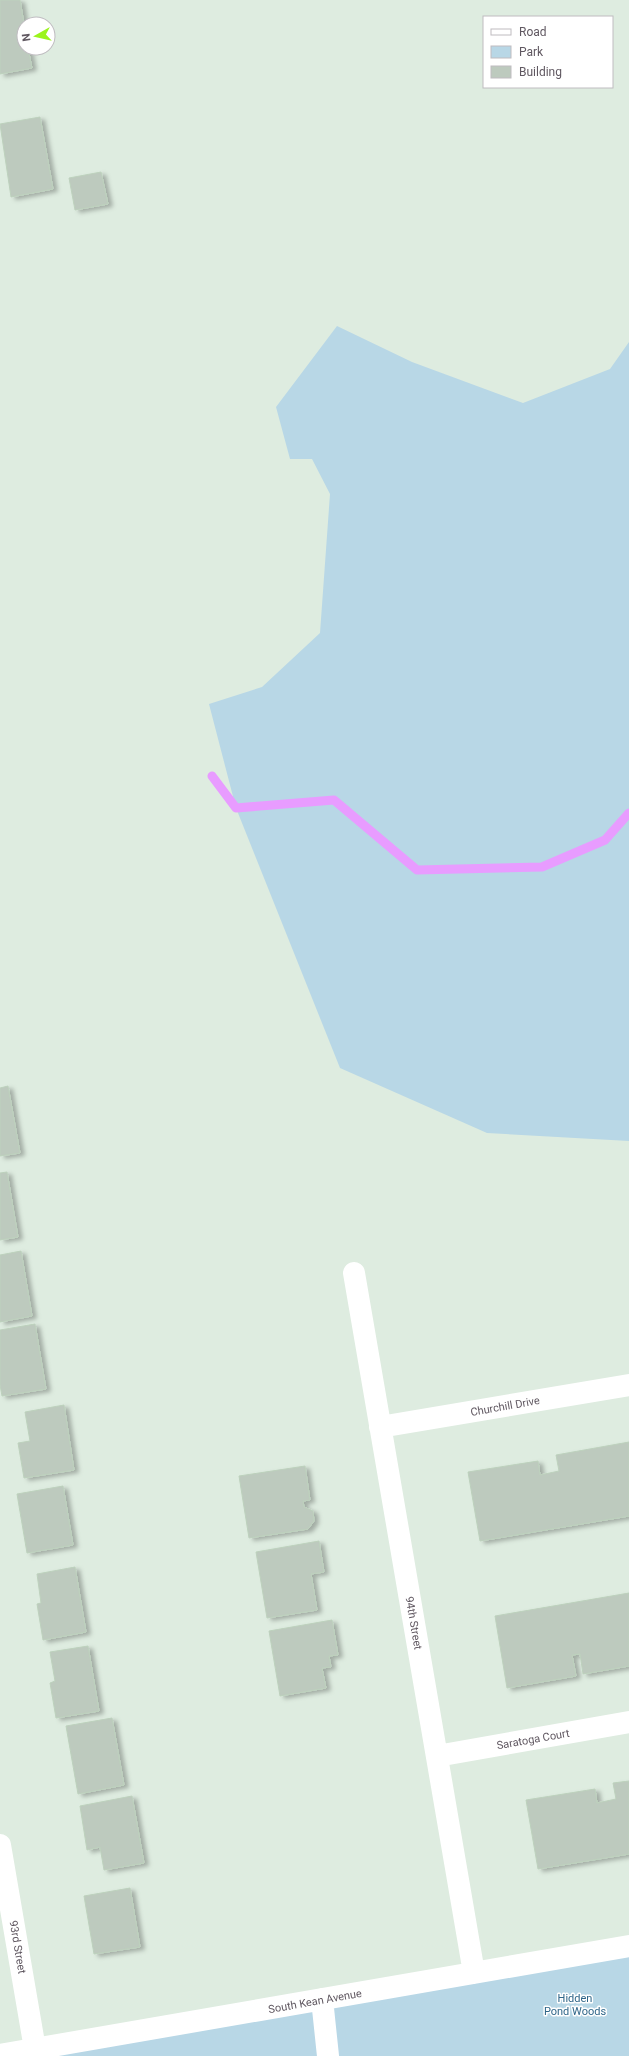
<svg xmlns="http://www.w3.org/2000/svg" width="629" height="2056" viewBox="0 0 629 2056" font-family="Roboto,sans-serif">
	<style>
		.green { fill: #b8d7e6 }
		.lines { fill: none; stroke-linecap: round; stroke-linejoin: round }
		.stream { stroke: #e89cff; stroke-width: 9 }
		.building { fill: #bdcabe; stroke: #bdd1bd; filter: url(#shadow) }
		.minor { stroke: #fff; stroke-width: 22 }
		.labels { text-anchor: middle; stroke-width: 3; stroke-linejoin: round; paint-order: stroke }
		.street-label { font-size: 11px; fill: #605861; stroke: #fff }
		.park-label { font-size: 11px; fill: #2f6689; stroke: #fff }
	</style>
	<defs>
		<filter id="shadow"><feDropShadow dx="4.5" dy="2.5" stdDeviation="2" flood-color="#0004"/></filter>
	</defs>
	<rect width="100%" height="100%" fill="#deece0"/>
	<path class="green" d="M337,326l75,36 111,41 87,-34 19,-27v799l-142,-8 -147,-65 -104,-260 -27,-104 53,-17 58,-54 10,-139 -18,-35h-22l-14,-52z
		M629,1943v113h-629z"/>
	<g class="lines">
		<path class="stream" d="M212,776l24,32 98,-8 83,70 125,-3 63,-27 24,-27"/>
	</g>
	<path class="building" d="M0,0h20l4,24v24h4l4,20 -32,6z
		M40,117l13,72 -42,8 -11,-73z
		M101,172l7,32 -33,6 -6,-32z
		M8,1086l12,67 -20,3v-68z
		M7,1172l11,65 -18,3v-67z
		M21,1251l11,65 -32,6v-67z
		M35,1324l11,65 -44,7 -2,-11v-55z
		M64,1405l10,65 -50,8 -6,-35 12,-2 -5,-29z
		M629,1442v74l-149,25 -12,-69 70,-11 2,14 19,-4 -3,-16z
		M305,1466l5,34 -7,1 1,6 9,4 1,10 -6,8 -59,9 -10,-62z
		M63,1486l10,59 -46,8 -10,-59z
		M319,1541l5,31 -13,2 6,36 -50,8 -11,-66z
		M75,1567l11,65 -43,8 -6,-36 4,-1 -4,-29z
		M629,1593v73l-46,8 -3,-20 -8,1 4,21 -69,12 -12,-72z
		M332,1620l6,35 -9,1 2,11 -9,1 4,20 -46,8 -11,-65z
		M88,1646l11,65 -43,7 -6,-35 5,-2 -5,-29z
		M112,1718l12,67 -46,9 -12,-68z
		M629,1781v73l-91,15 -12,-69 69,-11 2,14 19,-4 -3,-16z
		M132,1796l12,67 -40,7 -4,-23 -13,3 -7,-44z
		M130,1888l10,59 -46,7 -10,-58z"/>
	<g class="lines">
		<path class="minor" d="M354,1273l120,700
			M380,1427l249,-42
			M437,1756l192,-34
			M0,1845l35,204
			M322,1999l6,57
			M0,2055l629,-109"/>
	</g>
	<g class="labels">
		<g class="street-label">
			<text transform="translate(505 1406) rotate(-10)" y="4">Churchill Drive</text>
			<text transform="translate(414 1623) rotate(80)" y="4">94th Street</text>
			<text transform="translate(533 1739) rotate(-10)" y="4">Saratoga Court</text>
			<text transform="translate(18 1947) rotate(80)" y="4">93rd Street</text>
			<text transform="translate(315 2001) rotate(-10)" y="4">South Kean Avenue</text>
		</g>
		<g class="park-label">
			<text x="575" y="2002">Hidden<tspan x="575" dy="13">Pond Woods</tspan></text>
		</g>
	</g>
	<rect x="483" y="16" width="130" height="72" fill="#ffffff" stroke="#bfbcc0"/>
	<rect x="491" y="29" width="20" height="6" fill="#ffffff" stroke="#bfbcc0"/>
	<text x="519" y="36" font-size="12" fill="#605861">Road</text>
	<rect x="491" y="46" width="20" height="12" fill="#b8d7e6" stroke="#bfbcc0"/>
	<text x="519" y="56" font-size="12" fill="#605861">Park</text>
	<rect x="491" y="66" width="20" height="12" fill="#bdcabe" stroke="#bfbcc0"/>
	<text x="519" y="76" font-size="12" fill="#605861">Building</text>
	<g transform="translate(36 36) rotate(262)"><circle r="19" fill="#ffffff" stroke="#bfbcc0"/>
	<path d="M0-3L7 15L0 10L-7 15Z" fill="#9bf41c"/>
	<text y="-6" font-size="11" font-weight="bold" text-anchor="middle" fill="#605861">N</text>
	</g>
</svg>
